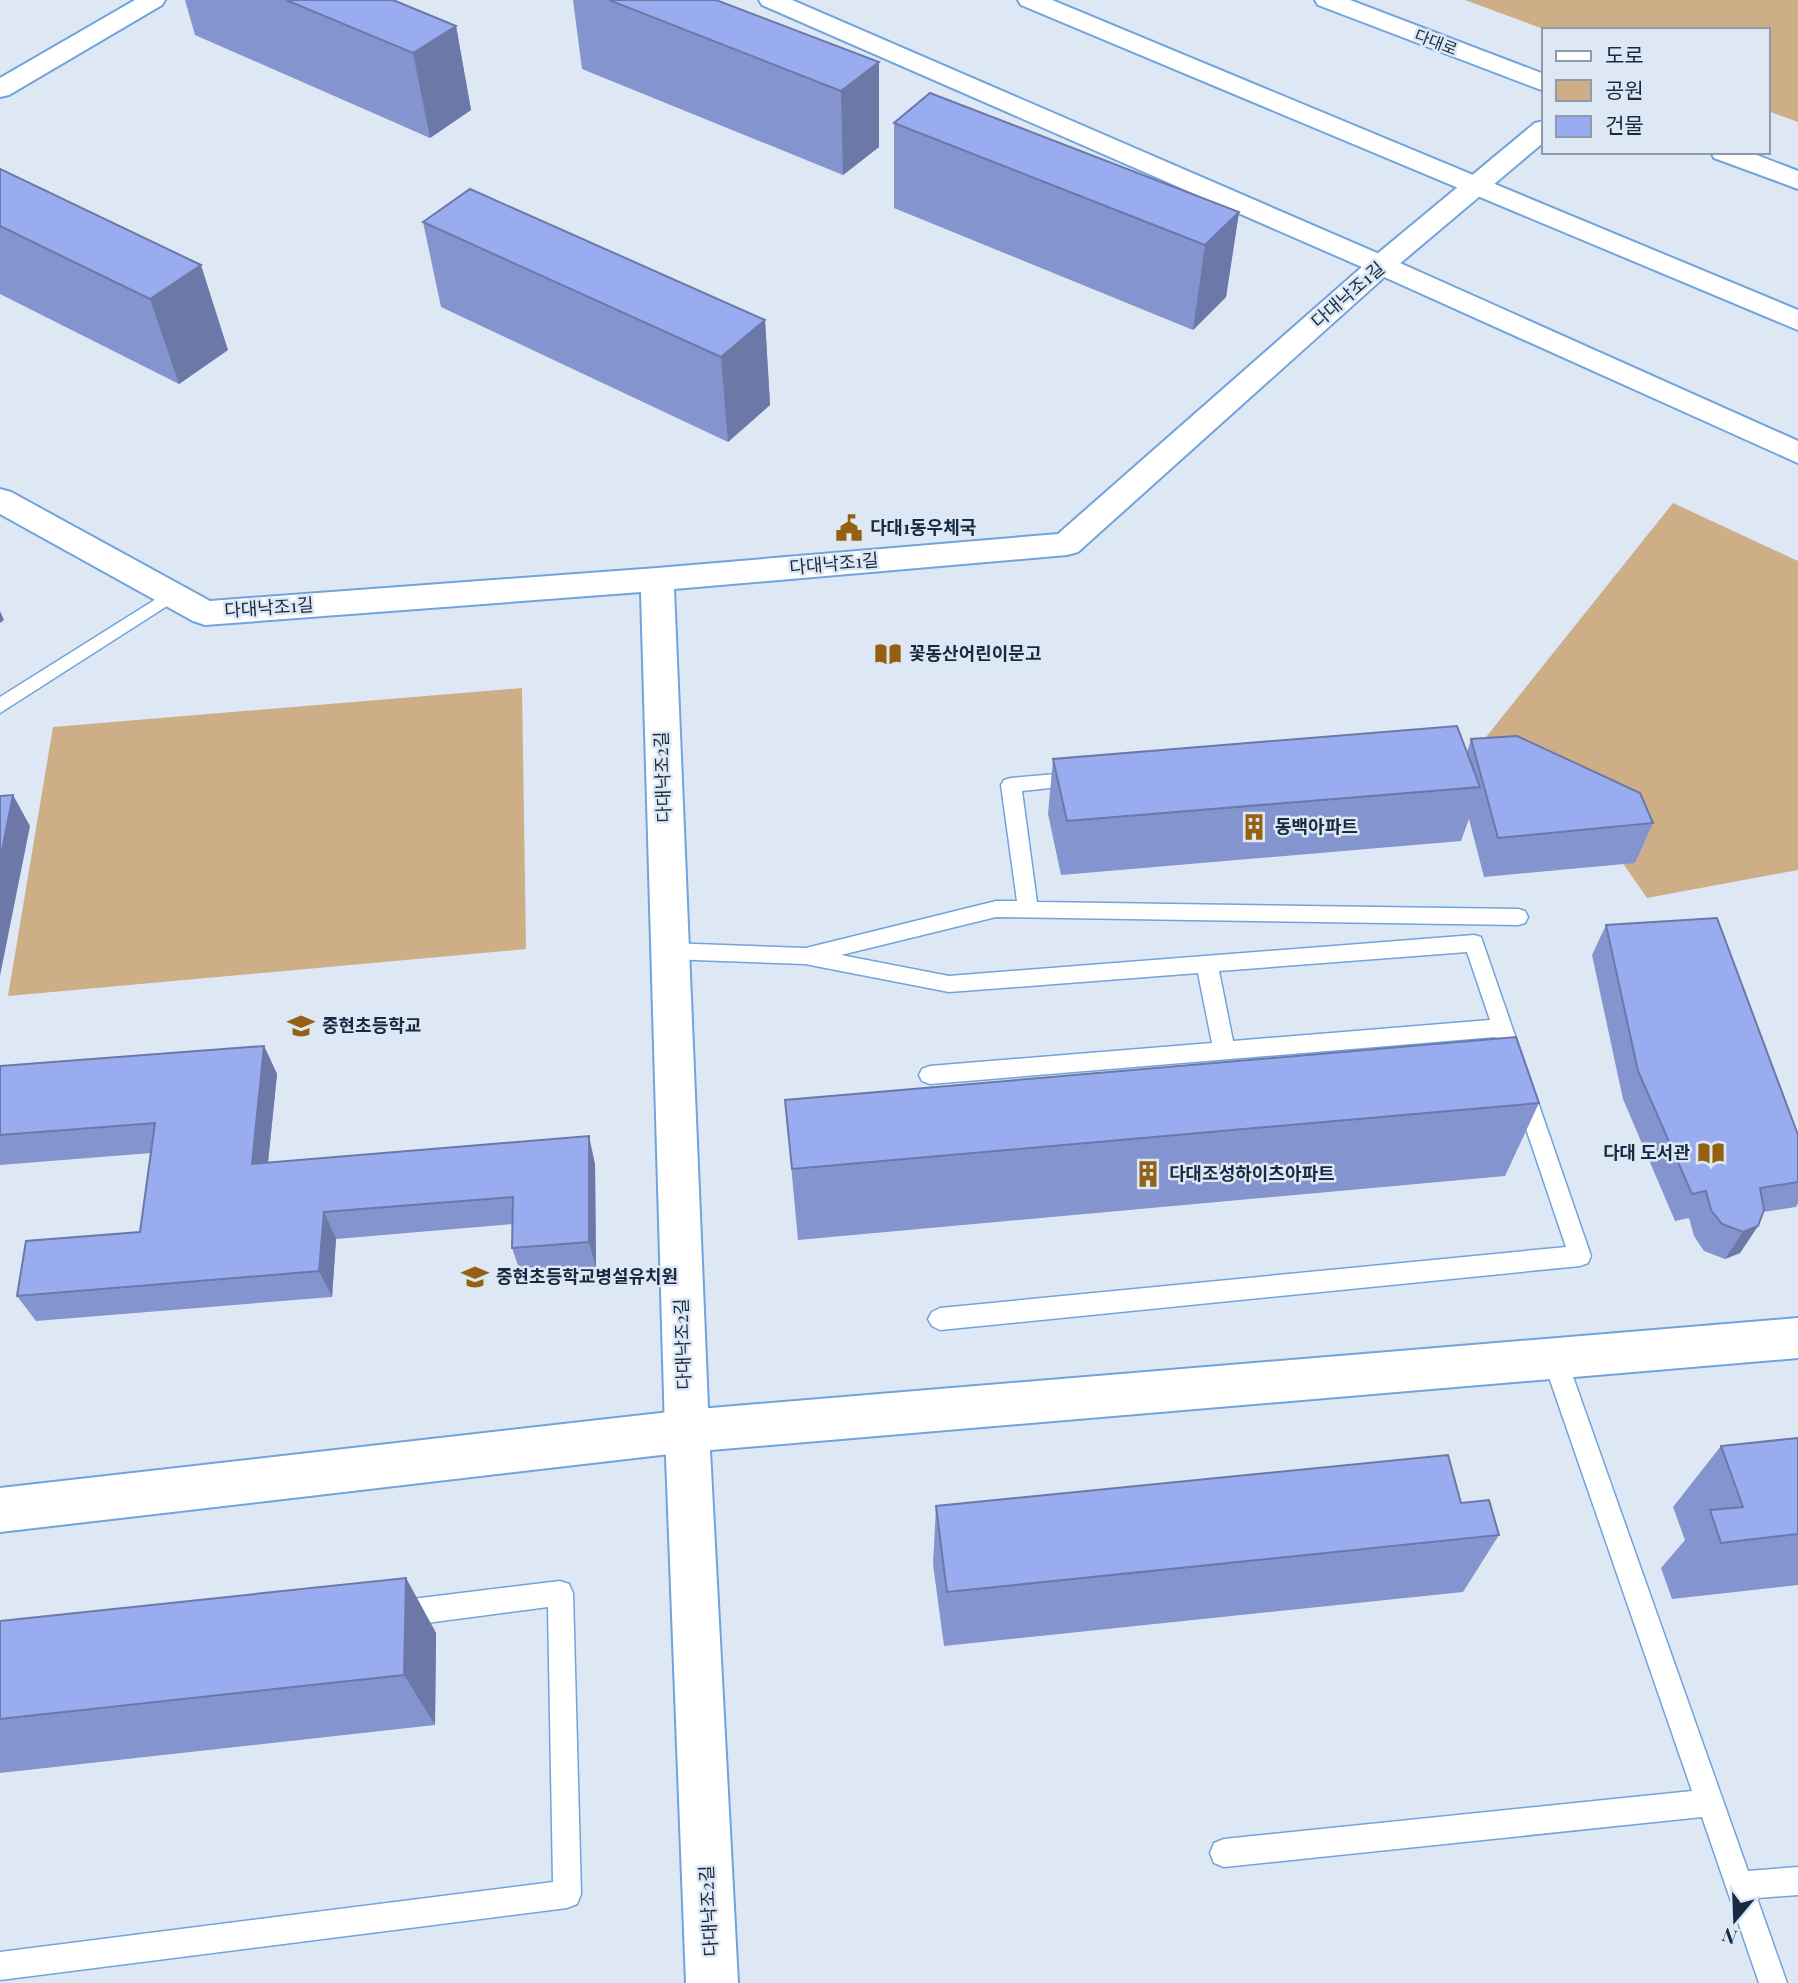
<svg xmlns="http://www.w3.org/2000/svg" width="1798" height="1983" viewBox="0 0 1798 1983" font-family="'Playfair Display','Noto Sans KR',serif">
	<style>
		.green { fill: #cdae87 }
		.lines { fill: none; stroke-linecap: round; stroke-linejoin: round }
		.service-casing { stroke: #71a3dc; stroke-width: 3 }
		.minor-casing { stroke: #71a3dc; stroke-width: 4 }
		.tertiary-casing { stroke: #71a3dc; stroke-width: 4 }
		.secondary-casing { stroke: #71a3dc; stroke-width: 4 }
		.service { fill: #fff; fill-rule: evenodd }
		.minor { fill: #fff; fill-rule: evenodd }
		.tertiary { fill: #fff; fill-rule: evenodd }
		.secondary { fill: #fff; fill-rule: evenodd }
		.wall { fill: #8494ce }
		.shaded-wall { fill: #6c78a8 }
		.building { fill: #9aacf0; stroke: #6c78a8; stroke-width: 2 }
		.labels { text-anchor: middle; stroke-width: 5; stroke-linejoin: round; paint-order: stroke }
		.far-street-label { font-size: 16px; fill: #162a41; stroke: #dde8f4 }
		.street-label { font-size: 18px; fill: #162a41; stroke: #dde8f4 }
		.poi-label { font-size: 18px; font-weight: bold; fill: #162a41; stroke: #dde8f4; text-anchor: start }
	</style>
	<rect width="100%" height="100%" fill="#dde8f4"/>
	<path class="green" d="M1465,0h333v122l-30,-11v-81h-222z
		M1673,503l125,58v309l-151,28 -85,-123 -96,-13z
		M522,688l4,261 -518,47 45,-269z"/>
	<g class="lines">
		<defs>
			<path id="service" d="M172,589l6,2 3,4 -3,4 -178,114v-16z
				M1079,772l7,2 3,5 -3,5 -64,7 15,111 481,7 7,2 3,6 -3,6 -7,2 -522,-8 -155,38 108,21 525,-41 7,2 110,319 -3,7 -8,3 -640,64 -8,-4 -4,-7 4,-7 8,-4 626,-61 -71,-210 -565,47 -8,-3 -3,-6 3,-6 8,-3 282,-23 -14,-70 -249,19 -144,-28 -137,-5 -7,-2 -3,-6 3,-6 7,-2 138,5 190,-47h21l-16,-116 3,-5 7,-2zM1467,952l23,68 -257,21 -14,-70z
				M1554,1346l8,3 4,8 182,514 50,-4v28l-41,3 30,85h-28l-57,-166 -478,50 -10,-4 -4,-10 4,-10 10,-4 468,-48 -150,-434 4,-8z
				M560,1581l9,3 4,9 8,301 -4,10 -10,4 -567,72v-28l553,-70 -5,-275 -152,20 -9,-4 -4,-9 4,-9 9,-4z"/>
			<path id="minor" d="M135,0h30l-3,5 -153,90 -9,2v-19z
				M759,0h33l599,259 407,182v22l-427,-192 -609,-266z
				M1018,0h34l746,310v20l-777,-325z
				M1798,1318v40l-1111,94 -687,80v-44l687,-78z"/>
			<path id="tertiary" d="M1544,121v21l-153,129 -313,281 -11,3 -393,34 35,842 29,552h-52l-21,-552 -24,-839 -436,33 -12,-4 -193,-107v-25l11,3 199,109 447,-33 401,-34 313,-275 164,-136z"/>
			<path id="secondary" d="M1315,0h35l194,74v17l-226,-86z
				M1711,152h38l49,19v18l-84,-31z"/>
		</defs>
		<use href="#service" class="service-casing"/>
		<use href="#minor" class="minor-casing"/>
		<use href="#tertiary" class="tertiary-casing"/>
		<use href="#secondary" class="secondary-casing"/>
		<use href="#service" class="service"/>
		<use href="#minor" class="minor"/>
		<use href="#tertiary" class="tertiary"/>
		<use href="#secondary" class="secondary"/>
	</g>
	<path class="wall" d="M185,0h208l63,26 15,84 -41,28 -235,-103z
		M573,0h143l163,62v85l-36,28 -261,-106z
		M894,123l345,89 -13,85 -33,33 -299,-122z
		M0,169l228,181 -49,34 -179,-90z
		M423,222l342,98 5,85 -42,37 -287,-135z
		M1471,739l182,84 -18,40 -151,14 -15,-58 -8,22 -400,34 -13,-61 5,-55 414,-7z
		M1606,925l192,210v68l-2,4 -33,5 -5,14 -18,27 -15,6 -21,-8 -10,-15 -5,-18 -14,3 -52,-122 -31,-144z
		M264,1046l13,28 -9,89 327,1 1,104 -75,6 -9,-26 1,-24 -177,15 -4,58 -296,24 -19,-25 123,-64 11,-79 -151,12v-99z
		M785,1100l754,3 -34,73 -707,64z
		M1798,1438v147l-126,14 -11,-31 24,-28 -12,-33 48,-61z
		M1461,1503l38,32 -36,57 -519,54 -11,-82 3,-58z
		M406,1578l30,55 -1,92 -435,48v-152z"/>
	<path class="shaded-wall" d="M456,26l15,84 -41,28 -17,-85z
		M879,62v85l-36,28 -2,-84z
		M1239,212l-13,85 -33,33 12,-85z
		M201,265l27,85 -49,34 -29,-85z
		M765,320l5,85 -42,37 -7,-85z
		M0,611l4,9 -4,3z
		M13,795l17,31 -30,150v-116z
		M264,1046l13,28 -12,117 -13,-27z
		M589,1136l6,28 1,104 -7,-26z
		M324,1212l12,27 -4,58 -13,-26z
		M1758,1226l-18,27 -15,6 18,-27z
		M406,1578l30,55 -1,92 -31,-50z"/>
	<path class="building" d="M286,0h107l63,26 -43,27z
		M609,0h107l163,62 -38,29z
		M930,93l309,119 -34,33 -311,-122z
		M0,169l201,96 -51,34 -150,-73z
		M470,189l295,131 -44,37 -298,-135z
		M1457,726l23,61 -413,34 -14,-62z
		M1517,736l123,57 13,30 -155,15 -27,-99z
		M13,795l-13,65v-64z
		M1717,918l81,217v47l-38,6 4,22 -6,16 -15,6 -21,-8 -11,-14 -5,-19 -14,3 -54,-123 -32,-146z
		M1516,1037l23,66 -747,66 -7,-69z
		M264,1046l-12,118 337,-28v106l-77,6 1,-51 -189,15 -5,59 -302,25 9,-55 114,-9 15,-109 -155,12v-69z
		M1798,1438v96l-77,9 -11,-33 33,-3 -22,-61z
		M1448,1455l13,48 28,-3 10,35 -552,57 -11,-86z
		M406,1578l-2,97 -404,44v-98z"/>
	<defs>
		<symbol id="civic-bare" viewBox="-9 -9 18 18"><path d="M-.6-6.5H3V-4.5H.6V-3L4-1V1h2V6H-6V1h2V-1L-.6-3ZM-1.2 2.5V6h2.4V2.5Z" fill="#936111" stroke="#dde8f4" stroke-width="2.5" paint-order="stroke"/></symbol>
		<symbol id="library-bare" viewBox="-9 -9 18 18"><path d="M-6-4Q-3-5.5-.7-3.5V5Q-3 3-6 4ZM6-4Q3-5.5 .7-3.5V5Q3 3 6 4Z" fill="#936111" stroke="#dde8f4" stroke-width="2.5" paint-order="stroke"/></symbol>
		<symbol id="building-bare" viewBox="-9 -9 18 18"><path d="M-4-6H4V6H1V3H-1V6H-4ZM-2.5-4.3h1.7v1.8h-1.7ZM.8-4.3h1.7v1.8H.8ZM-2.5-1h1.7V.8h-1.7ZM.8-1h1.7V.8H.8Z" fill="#936111" stroke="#dde8f4" stroke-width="2.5" paint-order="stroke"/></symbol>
		<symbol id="school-bare" viewBox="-9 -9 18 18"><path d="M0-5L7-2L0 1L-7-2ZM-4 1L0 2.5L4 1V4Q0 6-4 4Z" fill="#936111" stroke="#dde8f4" stroke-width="2.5" paint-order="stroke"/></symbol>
	</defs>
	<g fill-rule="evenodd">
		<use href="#civic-bare" x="830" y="509" width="38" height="38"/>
		<use href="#library-bare" x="869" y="635" width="38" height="38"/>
		<use href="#building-bare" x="1235" y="808" width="38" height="38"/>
		<use href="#school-bare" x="282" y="1007" width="38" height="38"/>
		<use href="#library-bare" x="1692" y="1134" width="38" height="38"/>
		<use href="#building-bare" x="1129" y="1155" width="38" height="38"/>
		<use href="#school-bare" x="456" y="1258" width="38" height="38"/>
	</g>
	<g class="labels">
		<g class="far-street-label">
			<text transform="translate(1436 42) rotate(21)" y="6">다대로</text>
		</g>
		<g class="street-label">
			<text transform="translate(1348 295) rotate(-41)" y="6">다대낙조1길</text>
			<text transform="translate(834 564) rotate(-5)" y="6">다대낙조1길</text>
			<text transform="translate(269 608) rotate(-4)" y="6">다대낙조1길</text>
			<text transform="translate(663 777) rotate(-92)" y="6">다대낙조2길</text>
			<text transform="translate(683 1344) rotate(-92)" y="6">다대낙조2길</text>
			<text transform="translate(709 1911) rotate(-93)" y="6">다대낙조2길</text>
		</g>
		<g class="poi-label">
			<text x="870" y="534">다대1동우체국</text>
			<text x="909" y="660">꽃동산어린이문고</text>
			<text x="1275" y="833">동백아파트</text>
			<text x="322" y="1032">중현초등학교</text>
			<text x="1690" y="1159" text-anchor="end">다대 도서관</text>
			<text x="1169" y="1180">다대조성하이츠아파트</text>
			<text x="496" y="1283">중현초등학교병설유치원</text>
		</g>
	</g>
	<rect x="1542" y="28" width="228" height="126" fill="#dde8f4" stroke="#8d9cac" stroke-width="2"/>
	<rect x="1556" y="51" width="35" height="10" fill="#ffffff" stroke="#8d9cac" stroke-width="2"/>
	<text x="1605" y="63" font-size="21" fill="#162a41">도로</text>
	<rect x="1556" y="80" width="35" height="21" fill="#cdae87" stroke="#8d9cac" stroke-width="2"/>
	<text x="1605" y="98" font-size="21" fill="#162a41">공원</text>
	<rect x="1556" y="116" width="35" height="21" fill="#9aacf0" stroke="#8d9cac" stroke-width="2"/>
	<text x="1605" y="133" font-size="21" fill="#162a41">건물</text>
	<g transform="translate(1735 1920) rotate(199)" stroke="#dde8f4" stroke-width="5" paint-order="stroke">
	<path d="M0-5L12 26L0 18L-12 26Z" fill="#162a41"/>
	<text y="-10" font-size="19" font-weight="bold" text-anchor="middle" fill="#162a41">N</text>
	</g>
</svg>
